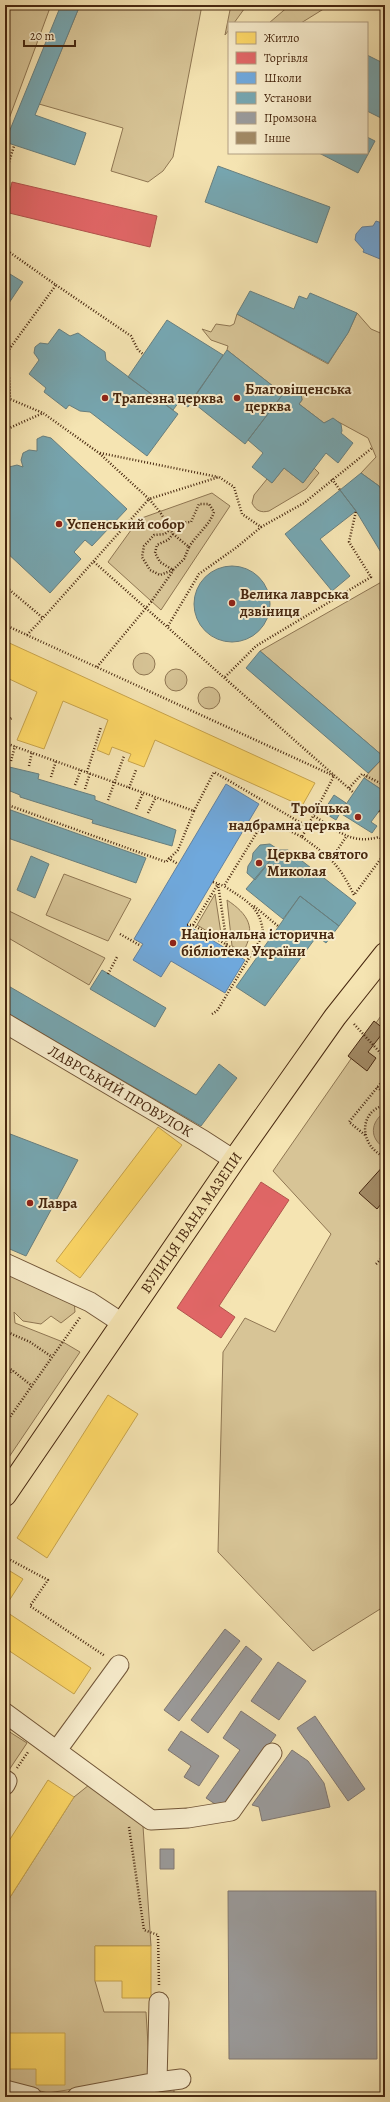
<svg xmlns="http://www.w3.org/2000/svg" width="390" height="2102" viewBox="0 0 390 2102" font-family="Alegreya,serif">
	<style>
		.green { fill: #d7c496; stroke: #8f7652 }
		.water { fill: #baa47b; stroke: #8c7250 }
		.homes { fill: #ffd966; stroke: #c8a44c }
		.shops { fill: #e06666; stroke: #b2534c }
		.schools { fill: #6fa8dc; stroke: #63819e }
		.public { fill: #76a5af; stroke: #687f7f }
		.industry { fill: #999; stroke: #807770 }
		.building { fill: #a18964; stroke: #47270f }
		.lines { fill: none; stroke-linecap: round; stroke-linejoin: round }
		.minor-casing { stroke: #725638; stroke-width: 21 }
		.major-casing { stroke: #47270f; stroke-width: 24 }
		.path { stroke: #47270f; stroke-width: 2.5; stroke-dasharray: 1 2; stroke-linecap: butt }
		.minor { stroke: #f8edcd; stroke-width: 19 }
		.major { stroke: #f5e4b2; stroke-width: 22 }
		.poi-dot { fill: #8f2418; stroke: #f8edcd; stroke-width: 1.5 }
		.labels { text-anchor: middle; stroke-width: 4; stroke-linejoin: round; paint-order: stroke }
		.poi-label { font-size: 15px; font-weight: bold; fill: #47270f; stroke: #f8edcd; text-anchor: start }
		.street-label { font-size: 15px; fill: #47270f; stroke: #f8edcd }
	</style>
	<rect width="100%" height="100%" fill="#f5e4b2"/>
	<filter id="stains"><feTurbulence type="fractalNoise" baseFrequency=".005" numOctaves="4"/><feColorMatrix values="0 0 0 0 .2 0 0 0 0 .09 0 0 0 0 .02 0 0 0 .5 -.17"/></filter>
	<radialGradient id="worn" r=".72"><stop offset=".6" stop-color="#630" stop-opacity="0"/><stop offset="1" stop-color="#630" stop-opacity=".3"/></radialGradient>
	<path class="green" d="M5,5h46l-45,122h-1z
		M80,5h122l-29,152 -10,14 -15,11 -37,-11 12,-43 -84,-24z
		M231,5h16l-13,18h-5v7l-4,5z
		M290,5h40l-29,18h-32z
		M357,313l14,16 14,6v162l-6,-11 -18,-13 15,-16 -8,-19 -35,-19 -9,4 -25,-19 3,-4 -1,-7 -7,-6 -7,2 -4,5 -56,-44 1,-4 -17,-6 -9,-11 9,3 5,-8 14,2 4,-2 3,-10 91,50 21,-33z
		M284,468l19,15 11,-15 5,5 -13,16 -37,22c-8,2 -13,0 -17,-8l2,-8 13,-16 5,4z
		M212,493l18,13 -69,104 -53,-48 31,-43z
		M385,580v212l-21,-14 20,-21 -124,-106z
		M133 664a11 11 0 1 1 22 0a11 11 0 1 1-22 0Z
		M165 680a11 11 0 1 1 22 0a11 11 0 1 1-22 0Z
		M198 698a11 11 0 1 1 22 0a11 11 0 1 1-22 0Z
		M64,874l67,25 -23,42 -62,-26z
		M215,894l7,46 -25,-15z
		M227,900c21,14 30,28 16,52l-11,-6z
		M5,909l100,49 -16,27 -84,-49z
		M385,1010v596l-72,45 -95,-99 5,-200 22,-34 30,14 56,-98 -58,-63z
		M5,1267l69,33 1,12 -14,11 -10,-7 -10,8 -18,-3 -9,-9 1,11 48,19 17,10 -75,111z
		M5,1729l22,14 -22,33z
		M89,1785l54,41 8,120h-56v35l9,31h42l4,65 -102,16 -43,-11v-177l69,-108z
		M174,2089v8h-45z"/>
	<path class="water" d="M385,1112v36c-16,-9 -15,-26 0,-36z"/>
	<path class="homes" d="M5,641l310,142 -13,23 -147,-66 -11,27 -16,-6 3,-7 -19,-7 -3,8 -12,-5 11,-30 -45,-19 -19,48 -27,-9 20,-48 -32,-15z
		M158,1127l24,18 -102,133 -24,-17z
		M108,1395l30,19 -91,144 -30,-20z
		M5,1568l18,11 -18,28z
		M5,1611l86,57 -17,26 -69,-46z
		M48,1780l26,17 -69,108v-58z
		M95,1946h56v52h-29v-17h-27z
		M9,2033h56v52h-29v-16h-27z"/>
	<path class="shops" d="M12,182l145,34 -7,31 -145,-35z
		M261,1182l28,18 -70,106 16,11 -14,21 -44,-30z"/>
	<path class="schools" d="M376,221l9,3v37l-22,-9 1,-2 -9,-10 1,-6 6,-7 11,-1z
		M226,784l33,20 -72,121 58,35 -20,33 -54,-32 -10,16 -28,-17 10,-16 -9,-5z"/>
	<path class="public" d="M61,5h19l-45,110 51,18 -11,32 -70,-23z
		M367,55l18,9v56l-18,-9z
		M367,137l8,4 -17,32 -39,-20h48z
		M218,166l112,41 -13,36 -112,-41z
		M5,271l18,11 -18,27z
		M250,291l44,18 5,-13 8,3 3,-6 47,20 -9,20 -20,30 -91,-49z
		M167,320l56,35 -35,52 -9,-5 -6,8 -45,-33z
		M59,329l11,7 8,-3 27,19 1,8 72,54 -31,42 -57,-44 -10,-1 -11,-6 -3,4 -22,-17 2,-4 -17,-14 10,-14 -5,-7 1,-6 5,-4 8,1z
		M227,350l56,44 -38,50 -54,-43z
		M294,387l7,6 1,7 -3,4 25,19 9,-5 8,6 1,7 -1,2 12,10 -15,20 -12,-10 -23,30 -19,-15 -12,15 -20,-16 11,-14 -15,-13 39,-51z
		M43,436l8,2 76,71 -35,37 -7,-6 -11,12 7,7 -31,34 -45,-42v-83l12,-3 6,2 -2,-7 2,-7 6,-3 8,1v-12z
		M361,473l18,13 6,11v62l-29,-48 -16,-21z
		M340,490l16,21 -36,28 30,37 -18,15 -47,-57z
		M194 604a38 38 0 1 1 76 0a38 38 0 1 1-76 0Z
		M260,651l124,106 -16,16 -122,-105z
		M5,766l34,8 -1,5 57,17v4l81,30 -4,16 -80,-23 1,-3 -73,-23v-2l-15,-6z
		M364,778l21,14v11l-14,19 6,4 -5,7 -32,-20z
		M334,795l12,8 -10,17 -13,-8z
		M5,808l141,50 -10,25 -131,-46z
		M270,844l9,6 -24,30 -8,-7 1,-7 4,-6 1,-7 7,-8z
		M279,850h9l68,53 -17,23 -39,-30 -17,23 -37,-30z
		M31,856l18,8 -14,34 -18,-8z
		M300,896l39,30 -13,17 -9,-7 -52,70 -29,-19z
		M102,970l64,38 -11,19 -65,-38z
		M5,984l191,111 23,-31 18,14 -36,48 -196,-114z
		M5,1132l73,28 -52,96 -21,-9z"/>
	<path class="industry" d="M225,1629l15,12 -61,80 -15,-11z
		M246,1646l16,13 -54,74 -17,-13z
		M278,1662l28,19 -27,39 -28,-19z
		M241,1711l35,24 -52,75 -18,-12 34,-48 -17,-12z
		M315,1716l50,73 -17,12 -51,-73z
		M181,1731l38,25 -20,30 -15,-9 7,-11 -23,-16z
		M292,1750l16,11 16,22 6,24 -68,14 -3,-14 -7,-2z
		M160,1849h14v20h-14z
		M228,1891h148l1,168h-148z"/>
	<path class="building" d="M374,1021l11,9 -17,22 8,6 -9,13 -19,-15z
		M385,1164v35l-8,10 -18,-16z"/>
	<g class="lines">
		<defs>
			<g id="minor">
				<path id="s1" d="M5,1023l198,117 31,20"/>
				<path d="M5,1263l85,39 32,21"/>
				<path d="M5,1713l146,107 37,-2 43,-7 41,-58"/>
				<path d="M57,1750l62,-85"/>
				<path d="M5,1780l2,1 -2,4"/>
				<path d="M157,2082l24,-3"/>
				<path d="M5,2090l27,7"/>
				<path d="M77,2097l80,-15 2,-80"/>
			</g>
			<g id="major">
				<path id="s2" d="M5,1495l229,-335 101,-143 50,-63"/>
			</g>
		</defs>
		<use href="#minor" class="minor-casing"/>
		<use href="#major" class="major-casing"/>
		<path class="path" d="M9,162l5,-16
			M5,249l51,36 -51,70
			M56,285l75,51 7,14 5,4
			M5,373l4,5 1,21
			M5,397l38,16
			M5,430l38,-17 56,40 50,46 -106,119 -38,-32
			M100,453l118,24
			M332,479l8,11
			M173,534l-5,6 -11,5 -2,8 5,9 13,8 11,-11 5,-12 -16,-13 -13,-22 -11,-13 70,-22 15,10 8,27 19,13 43,-24 68,-55
			M94,562l260,231
			M173,570l-13,5 -10,-5 -8,-13 2,-11 10,-11 11,-1 12,-11 14,-1 8,-18h10l5,8c-5,14 -17,22 -25,35
			M5,625l329,151 -32,61 -28,-14 -15,6 -35,57c21,14 38,21 39,49l-46,76 -5,3
			M168,626l31,-52 38,-27 24,-20
			M27,635l16,-17
			M97,667l54,-65 22,-31
			M225,677l31,-31 115,-69 -22,-35 7,-31
			M5,721l7,-3
			M5,743l189,68 -16,39 -12,12 -161,-58
			M11,761l4,-15
			M29,766l3,-14
			M87,772l14,-45
			M51,777l5,-16
			M75,785l6,-15
			M129,788l7,-18
			M349,788l13,-14 20,10 3,-1
			M85,789l5,-16
			M108,800l16,-44
			M136,809l7,-16
			M194,811l20,-39 94,55
			M379,811l6,5
			M148,813l8,-16
			M314,816c23,14 37,29 65,21l6,5
			M302,837c29,21 36,26 52,58l31,-42
			M168,858l10,6
			M332,858l14,-21
			M213,882l11,4
			M218,884l9,61 -2,3
			M254,906l24,20
			M187,925h6l56,33
			M193,925l25,-41
			M120,934l21,12
			M108,974l9,-17
			M354,1024l31,34
			M377,1087l8,7
			M385,1105c-28,7 -25,42 0,52
			M365,1135l-16,-13 36,-44
			M376,1264l9,-9
			M5,1331l25,11 22,15
			M5,1367l7,3 20,16
			M5,1380l7,-10
			M5,1424l76,-108
			M5,1557l43,23 -18,26 75,50
			M17,1768l11,-16
			M129,1827l15,103 14,5 1,50"/>
		<use href="#minor" class="minor"/>
		<use href="#major" class="major"/>
	</g>
	<g class="poi-dot">
		<circle cx="105" cy="398" r="4"/>
		<circle cx="237" cy="398" r="4"/>
		<circle cx="59" cy="524" r="4"/>
		<circle cx="232" cy="603" r="4"/>
		<circle cx="358" cy="817" r="4"/>
		<circle cx="259" cy="863" r="4"/>
		<circle cx="173" cy="943" r="4"/>
		<circle cx="30" cy="1203" r="4"/>
	</g>
	<g class="labels">
		<g class="poi-label">
			<text x="245" y="394">Благовіщенська<tspan x="245" dy="17">церква</tspan></text>
			<text x="113" y="403">Трапезна церква</text>
			<text x="67" y="529">Успенський собор</text>
			<text x="240" y="599">Велика лаврська<tspan x="240" dy="17">дзвіниця</tspan></text>
			<text x="350" y="813" text-anchor="end">Троїцька<tspan x="350" dy="17">надбрамна церква</tspan></text>
			<text x="267" y="859">Церква святого<tspan x="267" dy="17">Миколая</tspan></text>
			<text x="181" y="939">Національна історична<tspan x="181" dy="17">бібліотека України</tspan></text>
			<text x="38" y="1208">Лавра</text>
		</g>
		<g class="street-label">
			<text dy="5" stroke="none"><textPath href="#s1" startOffset="134">ЛАВРСЬКИЙ ПРОВУЛОК</textPath></text>
			<text dy="5" stroke="none"><textPath href="#s2" startOffset="330">ВУЛИЦЯ ІВАНА МАЗЕПИ</textPath></text>
		</g>
	</g>
	<rect width="390" height="2102" fill="none" stroke="#f5e4b2" stroke-width="20"/>
	<rect x="6" y="6" width="378" height="2090" fill="none" stroke="#47270f" stroke-width="2"/>
	<rect x="10" y="10" width="370" height="2082" fill="none" stroke="#47270f"/>
	<rect x="228" y="22" width="140" height="132" fill="#f8edcd" stroke="#b19e81"/>
	<rect x="236" y="32" width="20" height="12" fill="#ffd966" stroke="#b19e81"/>
	<text x="264" y="42" font-size="12" fill="#47270f">Житло</text>
	<rect x="236" y="52" width="20" height="12" fill="#e06666" stroke="#b19e81"/>
	<text x="264" y="62" font-size="12" fill="#47270f">Торгівля</text>
	<rect x="236" y="72" width="20" height="12" fill="#6fa8dc" stroke="#b19e81"/>
	<text x="264" y="82" font-size="12" fill="#47270f">Школи</text>
	<rect x="236" y="92" width="20" height="12" fill="#76a5af" stroke="#b19e81"/>
	<text x="264" y="102" font-size="12" fill="#47270f">Установи</text>
	<rect x="236" y="112" width="20" height="12" fill="#999999" stroke="#b19e81"/>
	<text x="264" y="122" font-size="12" fill="#47270f">Промзона</text>
	<rect x="236" y="132" width="20" height="12" fill="#a18964" stroke="#b19e81"/>
	<text x="264" y="142" font-size="12" fill="#47270f">Інше</text>
	<path d="M24 40v6h51v-6" fill="none" stroke="#47270f" stroke-width="2"/>
	<text x="30" y="40" font-size="12" fill="#47270f" stroke="#f8edcd" stroke-width="3" paint-order="stroke">20 m</text>
	<rect width="100%" height="100%" filter="url(#stains)"/>
	<rect width="100%" height="100%" fill="url(#worn)"/>
</svg>
